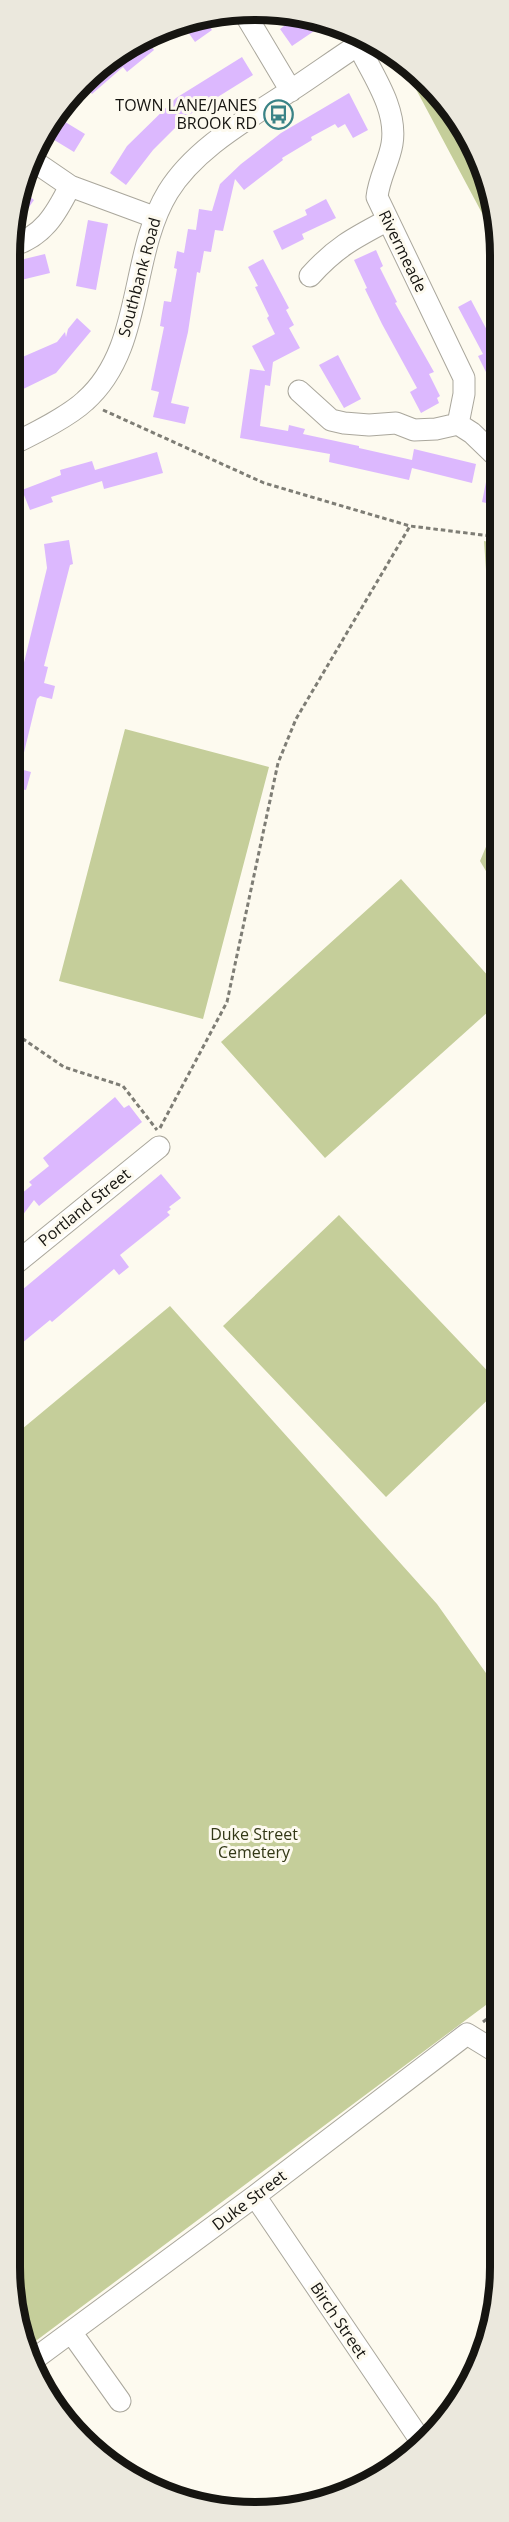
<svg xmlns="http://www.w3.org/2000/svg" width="509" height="2522" viewBox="0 0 509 2522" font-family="'Open Sans',sans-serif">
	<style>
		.green { fill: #c5ce9a }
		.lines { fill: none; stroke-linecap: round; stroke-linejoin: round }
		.stream { stroke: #aac5fb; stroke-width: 5 }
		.building { fill: #dcb8fe }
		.minor-casing { stroke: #aaa79c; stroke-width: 23 }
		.path { stroke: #7e7d75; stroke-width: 3; stroke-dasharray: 4.5 3; stroke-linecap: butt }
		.minor { stroke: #fff; stroke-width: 21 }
		.labels { text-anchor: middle; stroke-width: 6; stroke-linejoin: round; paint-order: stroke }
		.poi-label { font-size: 16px; fill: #161511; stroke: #fdfaef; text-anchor: end }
		.street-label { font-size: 16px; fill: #161511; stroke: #fdfaef }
		.park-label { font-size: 16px; fill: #333816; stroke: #fdfaef }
		.rim { fill: none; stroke: #161511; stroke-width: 8 }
	</style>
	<rect width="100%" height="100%" fill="#fdfaef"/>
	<path class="green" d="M402,63l26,18 47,65 24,99z
		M484,541l15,3v216z
		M125,729l144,38 -66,252 -144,-38z
		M499,816v77l-19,-32z
		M401,879l98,109v14l-174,156 -104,-116z
		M339,1215l160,168v6l-113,108 -163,-171z
		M170,1306l267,298 61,86v306l-473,353 -16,-82 1,-828z"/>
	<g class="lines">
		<path class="stream" d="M439,96l44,83"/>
	</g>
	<path class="building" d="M299,15l27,8 -34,23 -12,-17z
		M191,17h12l9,13 -17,12 -14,-20z
		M150,38l2,4 -2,2 4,6 -27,22 -4,-5 -31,27 -8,-10 21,-24 3,2 6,-6z
		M242,57l11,18 -77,48 2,2 -25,25 -27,35 -16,-12 17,-27 49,-48z
		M349,93l19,37 -15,8 -8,-14 -7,4 -3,-4 -24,13 1,3 -30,18 1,2 -39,30 -9,-11 -12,52 -8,-1 -4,22 -7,-1 -4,22 -3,-1 -9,60 -17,71 18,4 -4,17 -32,-7 6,-25 -8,-2 13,-63 -4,-1 4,-25 7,1 6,-33 -3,-1 3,-17 7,2 4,-24 8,1 3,-21 13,2 8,-27 21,-20 40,-31z
		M57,117l28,17 -11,18 -28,-17z
		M22,191l12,9 -22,31 -1,-8z
		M326,199l10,19 -34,16 2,5 -22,11 -9,-19 34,-16 -2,-5z
		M88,220l20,4 -12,66 -20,-4z
		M376,250l7,16 -3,2 17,34 -2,1 39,69 -5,2 11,22 -3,2 2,5 -18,10 -11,-21 7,-4 -35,-64 -17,-35 2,-1 -13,-28z
		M45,254l5,19 -33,8 -5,-19z
		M263,259l26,49 -3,2 8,15 -5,3 11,20 -27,14 -3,24 -5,-1 -5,41 28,5 1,-6 16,4 -2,5 56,12v2l53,12 2,-11 62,15 -4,19 -60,-15 -3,12 -80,-18 1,-8 -90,-16 10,-69 15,2 -13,-25 23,-12 -8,-16 2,-2 -14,-29 3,-1 -10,-19z
		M471,300l28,53v45l-21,-42 5,-2 -25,-47z
		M77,318l14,13 -35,42 -45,22v-33l46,-20 8,-10 1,5 2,-8z
		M338,355l23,44 -17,9 -25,-43z
		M157,452l6,21 -59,16 -2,-8 -51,16 2,5 -23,8 -8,-20 39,-15 -1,-5 32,-9 3,9z
		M486,482l13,2v22l-17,-4z
		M69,540l4,24 -3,1 -26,101 4,1 -4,16 11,3 -3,13 -12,-3 -3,3 -17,70 11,3 -5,18 -16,-3 1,-71 36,-148 -3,-24z
		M115,1097l9,11 5,-3 13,17 -103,84 -5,-6 -24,32v-29l22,-18 -3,-3 20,-16 -6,-8z
		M161,1174l20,24 -12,9 2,2 -4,3 3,3 -50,40 9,12 -10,8 -5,-6 -62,53 -2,-2 -40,33v-53z"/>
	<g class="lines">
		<defs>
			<path id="minor" d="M245,14l46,77
				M358,45c14,29 40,64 34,99 -3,18 -13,34 -15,53l87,181v16l-6,30 14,9 27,26
				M32,160l38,26 84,31
				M11,246c32,-9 45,-32 59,-60
				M310,276c26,-29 44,-38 78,-56
				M299,391l32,29 13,3 25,2 27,-2 18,7 22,-1 22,-5
				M11,445c22,-11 57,-28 74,-44 59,-52 44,-145 83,-209 27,-44 80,-73 122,-101 23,-15 45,-31 68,-46l12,-6
				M10,1268l149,-121
				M255,2196l168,248
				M71,2332l49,69
				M29,2363l226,-167 212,-162 31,19"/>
		</defs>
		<use href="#minor" class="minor-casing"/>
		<path class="path" d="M103,410l161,73 146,43 89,11
			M10,1030l54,37 59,19 34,44
			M160,1128l67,-126 51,-239 18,-44 114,-193
			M483,2022l15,-12"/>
		<use href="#minor" class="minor"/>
	</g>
	<defs>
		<symbol id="bus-ring" viewBox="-11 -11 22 22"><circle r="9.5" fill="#fdfaef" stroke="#3a8386" stroke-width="1.5"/><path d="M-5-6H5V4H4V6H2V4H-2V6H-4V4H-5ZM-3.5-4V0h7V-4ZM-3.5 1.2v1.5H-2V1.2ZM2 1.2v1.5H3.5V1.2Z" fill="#3a8386"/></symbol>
	</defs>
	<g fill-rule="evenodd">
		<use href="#bus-ring" x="262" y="98" width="33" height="33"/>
	</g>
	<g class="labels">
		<g class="poi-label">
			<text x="257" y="111">TOWN LANE/JANES<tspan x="257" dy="18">BROOK RD</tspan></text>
		</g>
		<g class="street-label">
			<text transform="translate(403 251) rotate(64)" y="6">Rivermeade</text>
			<text transform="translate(139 277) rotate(-75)" y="6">Southbank Road</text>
			<text transform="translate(84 1207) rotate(-39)" y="6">Portland Street</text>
			<text transform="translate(249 2200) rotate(-37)" y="6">Duke Street</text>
			<text transform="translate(339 2320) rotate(56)" y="6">Birch Street</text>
		</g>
		<g class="park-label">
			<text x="254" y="1840">Duke Street<tspan x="254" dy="18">Cemetery</tspan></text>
		</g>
	</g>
	<path d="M0 0H509V2522H0ZM255 20H255A235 235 0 0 1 490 255V2267A235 235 0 0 1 255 2502H255A235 235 0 0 1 20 2267V255A235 235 0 0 1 255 20Z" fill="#ebe8dd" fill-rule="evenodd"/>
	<path class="rim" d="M255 20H255A235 235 0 0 1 490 255V2267A235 235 0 0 1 255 2502H255A235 235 0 0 1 20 2267V255A235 235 0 0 1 255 20Z"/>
</svg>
